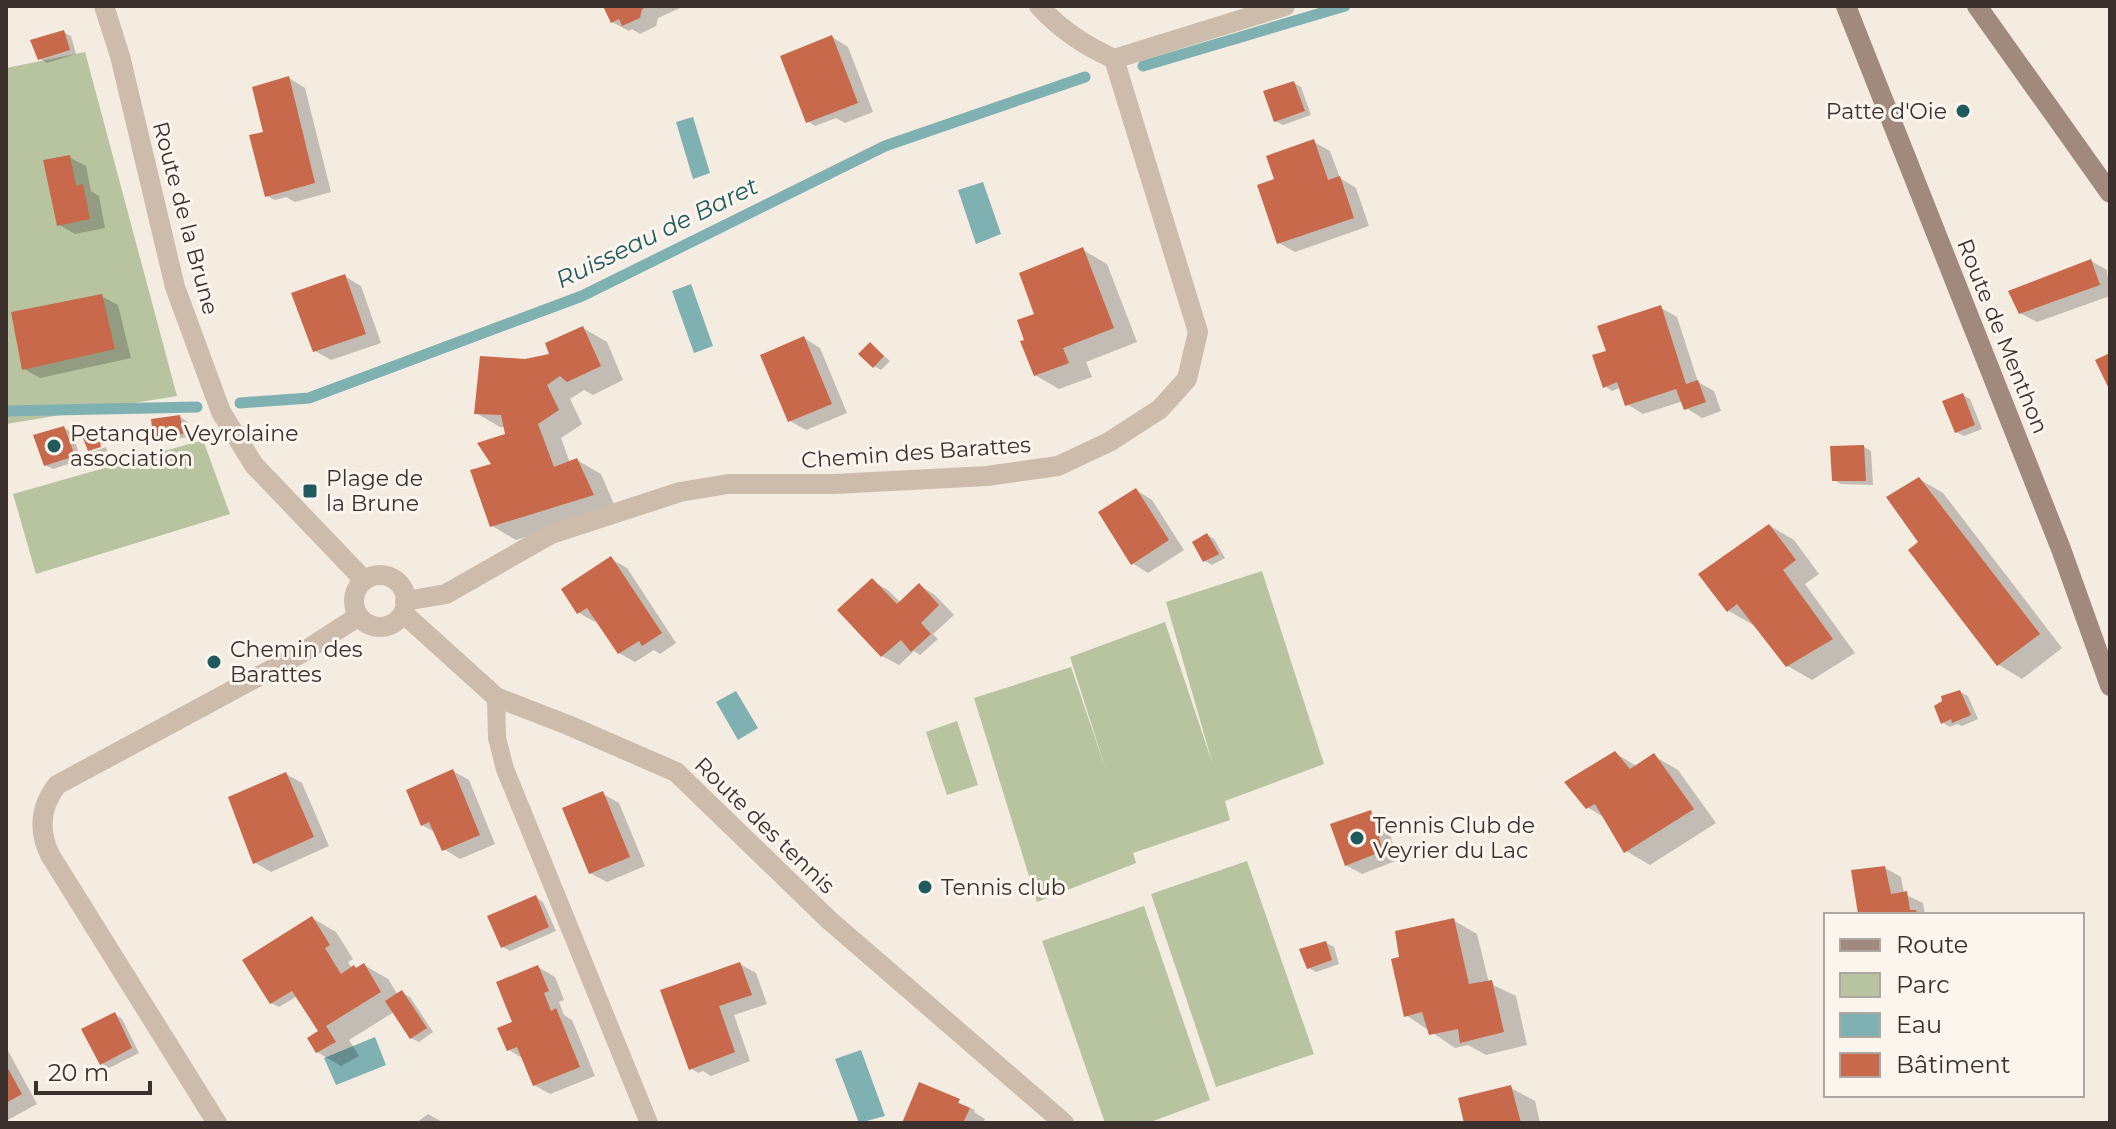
<svg xmlns="http://www.w3.org/2000/svg" width="2116" height="1129" viewBox="0 0 2116 1129" font-family="Montserrat,sans-serif">
	<style>
		.green { fill: #b8c4a0 }
		.water { fill: #7fb0b2 }
		.shadow { fill: #0003 }
		.lines { fill: none; stroke-linecap: round; stroke-linejoin: round }
		.stream { stroke: #7fb0b2; stroke-width: 11 }
		.building { fill: #c8694b }
		.lane { stroke: #cdbbac; stroke-width: 18 }
		.street { stroke: #cdbbac; stroke-width: 20 }
		.secondary { stroke: #a18a7d; stroke-width: 20 }
		.poi-dot { fill: #1f5a5e; stroke: #fbf5ee; stroke-width: 3 }
		.labels { text-anchor: middle; stroke-width: 6; stroke-linejoin: round; paint-order: stroke }
		.poi-label { font-size: 22px; fill: #3b302b; stroke: #fbf5ee; text-anchor: start }
		.street-label { font-size: 22px; fill: #3b302b; stroke: #fbf5ee }
		.water-label { font-size: 24px; font-style: italic; fill: #1f5a5e; stroke: #fbf5ee }
	</style>
	<rect width="100%" height="100%" fill="#f4ebe1"/>
	<path class="green" d="M85,52l92,344 -171,28v-356z
		M203,440l27,74 -194,60 -23,-80z
		M1262,571l62,193 -99,37 5,19 -97,33 3,10 -99,39 -63,-204 97,-31 35,103 -36,-113 95,-35 48,143 -47,-163z
		M957,721l21,64 -31,10 -21,-63z
		M1247,861l67,193 -98,33 -65,-193z
		M1144,906l66,194 -62,23h-43l-63,-182z"/>
	<path class="water" d="M693,117l17,56 -17,6 -17,-57z
		M983,182l18,52 -25,10 -18,-54z
		M691,284l22,62 -19,7 -22,-62z
		M736,691l22,37 -20,12 -22,-38z
		M375,1037l11,28 -50,20 -12,-27z
		M861,1050l24,66 -26,7 -24,-64z"/>
	<path class="shadow" d="M606,6h74v2l-22,10 -2,8 -16,8 -8,-5 -3,2 -17,-9z
		M63,32l8,4 5,18 -29,9 -8,-5z
		M832,37l16,10 25,65 -28,11 -9,-5 -21,8 -7,-5z
		M289,78l16,10 26,104 -36,10 -9,-5 -11,3 -8,-4 -1,-62z
		M1294,83l7,4 10,28 -28,10 -8,-4z
		M1314,142l16,9 10,27 16,10 13,38 -74,26 -16,-9 -3,-62z
		M69,157l17,9 5,25 8,5 6,32 -30,6 -16,-9z
		M1083,250l24,14 30,78 -51,20 6,15 -33,12 -24,-14 -1,-59z
		M2091,261l16,9 3,26 -73,26 -17,-9z
		M344,276l17,10 20,57 -50,17 -16,-9z
		M101,296l17,9 13,53 -91,20 -16,-9z
		M1661,308l16,9 21,65 16,9 7,20 -19,7 -16,-10 -3,-7 -40,13 -16,-10 -6,-17 -9,4 -7,-5 1,-33z
		M583,328l24,14 16,38 -30,15 -9,-5 -14,9 12,25 -21,14 9,25 7,-3 24,14 15,35 -100,31 -24,-14 2,-60 14,-31 -2,-8h-6l-24,-14 49,-52 27,-6z
		M804,338l16,10 27,65 -41,17 -16,-9z
		M870,344l20,17 -9,9 -7,-4z
		M1963,395l7,4 12,30 -18,7 -8,-4z
		M180,417l8,5 2,15 -27,3 -8,-4z
		M64,428l8,4 9,28 -28,9 -8,-4z
		M96,435l9,8 -13,5v4l-3,-2z
		M106,447l1,4 -10,3 -5,-2z
		M1864,447l7,4 2,34 -32,-1 -7,-4z
		M1919,479l24,14 119,155 -40,31 -23,-14z
		M1136,490l16,10 32,50 -36,23 -16,-10z
		M1770,526l24,14 25,34 -14,10 50,69 -43,27 -24,-14 -33,-43 -2,2 -24,-14 -28,-36z
		M1207,535l7,4 11,19 -13,7 -7,-4z
		M611,559l16,9 49,75 -16,11 -6,-4 -19,12 -16,-9 -22,-33 -2,2 -16,-9z
		M872,581l16,9 13,13 18,-18 16,10 19,20 -21,19 5,5 -18,16 -6,-4 -15,14 -17,-9z
		M1960,692l8,4 10,23 -16,7 -5,-2 -7,3 -7,-4z
		M1615,753l23,14 16,-11 24,14 38,53 -66,42 -24,-14 -21,-33 -18,-11z
		M453,771l16,9 26,64 -35,15 -16,-10 -8,-16 -14,-8z
		M286,774l16,9 27,63 -58,26 -17,-10z
		M603,794l16,9 26,63 -38,16 -17,-9z
		M1370,812l16,10 12,38 -36,14 -16,-9z
		M1885,868l16,9 3,17 19,9 2,12 -65,-2z
		M536,897l7,5 13,29 -46,20 -7,-4z
		M312,918l24,14 17,27 -5,3 4,7 12,-4 24,14 10,16 4,-2 8,4 23,35 -14,10 -8,-4 -17,-26 -45,28 10,16 -18,10 -24,-14 4,-20 -21,-33 -4,-2 -17,10 -8,-4z
		M1453,920l24,14 12,49 27,13 11,49 -41,10 -18,-10 -13,3 -49,-33 -5,-56z
		M1326,943l8,4 5,17 -23,8 -7,-4z
		M740,964l16,9 11,31 -33,11 16,46 -39,15 -8,-5 -5,2 -7,-5 -12,-36z
		M538,967l17,10 9,23 -5,2 5,13 8,5 23,56 -45,18 -16,-9 -10,-26 -15,-9 5,-27z
		M115,1014l7,5 17,34 -30,15 -7,-4z
		M6,1047l31,57 -31,17z
		M920,1085l55,25 -1,2 11,7 -2,4h-79z
		M1511,1088l24,13 5,22h-73z
		M428,1114l16,9h-28z"/>
	<g class="lines">
		<path class="stream" d="M1143,66l202,-60
			M240,403l69,-5 273,-102 303,-150 200,-69
			M6,411l191,-4"/>
	</g>
	<path class="building" d="M603,6h46l-7,3 -2,9 -18,8 -3,-7 -8,4z
		M64,30l6,20 -32,10 -8,-20z
		M832,35l26,68 -52,20 -26,-67z
		M289,76l26,107 -50,14 -16,-62 14,-3 -11,-45z
		M1294,81l11,30 -31,11 -11,-31z
		M1314,139l14,41 12,-4 14,42 -77,26 -20,-59 17,-6 -8,-23z
		M70,155l6,31 7,-2 7,35 -33,7 -14,-66z
		M1083,247l31,81 -51,20 6,15 -35,13 -14,-35 4,-1 -7,-20 17,-6 -15,-41z
		M2091,259l9,26 -81,29 -11,-23z
		M345,274l21,60 -53,18 -22,-59z
		M102,294l13,55 -93,21 -11,-58z
		M1661,305l25,79 12,-4 8,22 -22,8 -8,-21 -51,17 -8,-24 -14,6 -11,-33 14,-4 -9,-25z
		M583,326l18,40 -34,16 -7,-6 -13,9 12,25 -21,14 16,43 23,-9 17,37 -104,32 -20,-57 21,-6 -14,-21 28,-9 -4,-19 -27,-1 6,-58 45,3 24,-5 -4,-11z
		M804,336l28,68 -44,18 -28,-67z
		M870,342l14,14 -11,12 -15,-14z
		M2110,353v38l-15,-31z
		M1963,393l12,32 -20,8 -13,-32z
		M180,415l3,19 -30,3 -2,-18z
		M64,426l11,30 -31,10 -11,-31z
		M97,433l4,14 -13,4 -5,-13z
		M1864,445l2,36h-34l-2,-35z
		M1919,477l121,157 -43,32 -89,-116 10,-8 -32,-45z
		M1136,488l33,52 -38,25 -33,-53z
		M1769,524l27,36 -13,10 50,69 -47,28 -49,-63 -10,8 -29,-38z
		M1207,533l12,21 -16,8 -11,-20z
		M611,556l51,77 -20,13 -3,-5 -21,13 -31,-46 -10,6 -16,-25z
		M872,578l25,26 22,-21 20,22 -18,18 10,11 -20,18 -10,-12 -20,17 -44,-47z
		M1960,690l11,25 -19,8 -1,-4 -10,5 -7,-18 8,-5 -1,-5z
		M1615,751l15,18 24,-16 40,56 -70,44 -29,-49 -9,5 -22,-27z
		M453,769l27,66 -38,16 -13,-29 -8,4 -15,-36z
		M286,772l28,65 -61,27 -25,-67z
		M603,791l27,66 -41,17 -27,-66z
		M1371,810l12,41 -38,15 -15,-42z
		M1885,866l6,28 16,-3 3,19h6l1,5h-45v-3l-14,2 -7,-44z
		M536,895l13,32 -48,21 -14,-32z
		M312,916l18,29 -5,3 16,26 13,-9 2,3 8,-5 17,29 -55,34 10,16 -20,11 -9,-15 11,-7 -26,-40 -22,13 -28,-44z
		M1454,918l15,66 23,-4 12,52 -44,11 -2,-14 -29,6 -7,-23 -18,5 -13,-58 8,-2 -4,-26z
		M1326,941l6,19 -25,9 -8,-20z
		M740,962l12,33 -33,11 16,46 -46,18 -29,-80z
		M538,965l11,26 -5,2 7,18 5,-3 24,59 -47,19 -16,-39 -10,4 -10,-23 15,-6 -16,-40z
		M402,990l25,38 -17,11 -25,-38z
		M115,1012l17,36 -32,17 -19,-36z
		M6,1065l16,29 -16,9z
		M919,1082l41,17 -2,4 12,5 -7,15h-61z
		M1511,1085l10,38h-57l-6,-25z"/>
	<g class="lines">
		<path class="lane" d="M496,697l1,41 8,31 144,354"/>
		<path class="street" d="M104,6l16,50 55,231 46,125 33,53 110,115
			M1114,59l171,-53
			M354 601a26 26 0 1 1 52 0a26 26 0 1 1-52 0Z
			M405,601l41,-7 105,-60 129,-42 48,-8h106l153,-8 71,-10 51,-24 51,-33 27,-30 11,-47 -84,-273c-30,-14 -53,-29 -75,-53
			M403,613l93,84 72,28 108,47 153,148 235,203
			M217,1123l-167,-268c-12,-25 -10,-48 7,-70l243,-131 59,-38"/>
		<path class="secondary" d="M1846,6l215,543 49,137
			M1977,6l133,187"/>
	</g>
	<g class="poi-dot">
		<circle cx="1963" cy="111" r="8"/>
		<circle cx="54" cy="446" r="8"/>
		<rect x="302" y="483" width="16" height="16" rx="4"/>
		<circle cx="214" cy="662" r="8"/>
		<circle cx="1357" cy="838" r="8"/>
		<circle cx="925" cy="887" r="8"/>
	</g>
	<g class="labels">
		<g class="poi-label">
			<text x="1947" y="119" text-anchor="end">Patte d'Oie</text>
			<text x="70" y="441">Petanque Veyrolaine<tspan x="70" dy="25">association</tspan></text>
			<text x="326" y="486">Plage de<tspan x="326" dy="25">la Brune</tspan></text>
			<text x="230" y="657">Chemin des<tspan x="230" dy="25">Barattes</tspan></text>
			<text x="1373" y="833">Tennis Club de<tspan x="1373" dy="25">Veyrier du Lac</tspan></text>
			<text x="941" y="895">Tennis club</text>
		</g>
		<g class="street-label">
			<text transform="translate(186 218) rotate(75)" y="8">Route de la Brune</text>
			<text transform="translate(2003 336) rotate(68)" y="8">Route de Menthon</text>
			<text transform="translate(916 452) rotate(-4)" y="8">Chemin des Barattes</text>
			<text transform="translate(765 825) rotate(44)" y="8">Route des tennis</text>
		</g>
		<g class="water-label">
			<text transform="translate(657 233) rotate(-26)" y="8">Ruisseau de Baret</text>
		</g>
	</g>
	<rect width="2116" height="1129" fill="none" stroke="#3b302b" stroke-width="16"/>
	<rect x="1824" y="913" width="260" height="184" fill="#fbf5ee" stroke="#aea6a0" stroke-width="2"/>
	<rect x="1840" y="939" width="40" height="12" fill="#a18a7d" stroke="#aea6a0" stroke-width="2"/>
	<text x="1896" y="953" font-size="24" fill="#3b302b">Route</text>
	<rect x="1840" y="973" width="40" height="24" fill="#b8c4a0" stroke="#aea6a0" stroke-width="2"/>
	<text x="1896" y="993" font-size="24" fill="#3b302b">Parc</text>
	<rect x="1840" y="1013" width="40" height="24" fill="#7fb0b2" stroke="#aea6a0" stroke-width="2"/>
	<text x="1896" y="1033" font-size="24" fill="#3b302b">Eau</text>
	<rect x="1840" y="1053" width="40" height="24" fill="#c8694b" stroke="#aea6a0" stroke-width="2"/>
	<text x="1896" y="1073" font-size="24" fill="#3b302b">Bâtiment</text>
	<path d="M36 1081v12h114v-12" fill="none" stroke="#3b302b" stroke-width="4"/>
	<text x="48" y="1081" font-size="24" fill="#3b302b" stroke="#fbf5ee" stroke-width="6" paint-order="stroke">20 m</text>
</svg>
